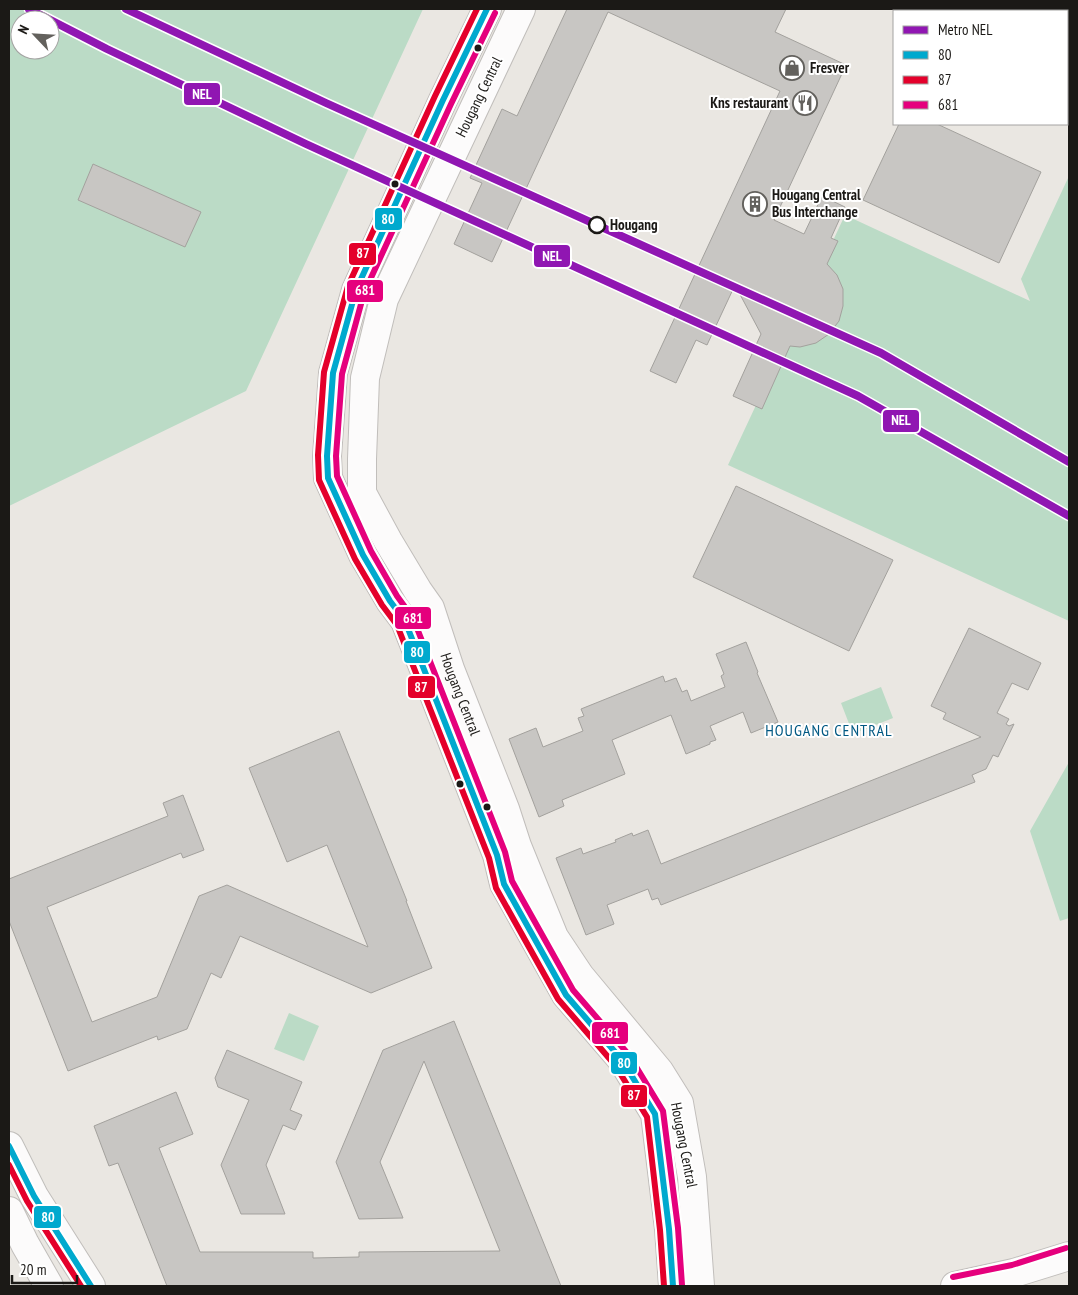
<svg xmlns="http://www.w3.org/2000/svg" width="1078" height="1295" viewBox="0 0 1078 1295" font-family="'PT Sans Narrow',sans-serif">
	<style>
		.green { fill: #bbdbc6; fill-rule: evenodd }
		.building { fill: #c8c6c3; stroke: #a3a19d }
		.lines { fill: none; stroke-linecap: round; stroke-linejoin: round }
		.minor-casing { stroke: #c1bebb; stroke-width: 30 }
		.major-casing { stroke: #c1bebb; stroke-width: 30 }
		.minor { stroke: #fcfbfb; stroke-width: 28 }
		.major { stroke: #fcfbfb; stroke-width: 28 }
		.bus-1-casing { stroke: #fff; stroke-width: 10 }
		.bus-2-casing { stroke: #fff; stroke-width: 10 }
		.bus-3-casing { stroke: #fff; stroke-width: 10 }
		.bus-1 { stroke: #00a9ce; stroke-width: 6 }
		.bus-2 { stroke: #e4002b; stroke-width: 6 }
		.bus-3 { stroke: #e5007d; stroke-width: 6 }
		.metro-1-casing { stroke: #fff; stroke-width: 11 }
		.metro-1 { stroke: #9016b2; stroke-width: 8 }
		.bus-dot { fill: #1b1916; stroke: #fff; stroke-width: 2 }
		.stop-dot { fill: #fff; stroke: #1b1916; stroke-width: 2.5 }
		.labels { text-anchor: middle; stroke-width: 4; stroke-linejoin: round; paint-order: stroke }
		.poi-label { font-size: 15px; font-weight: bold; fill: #1b1916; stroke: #fff; text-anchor: start }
		.street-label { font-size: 15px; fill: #1b1916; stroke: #fff }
		.stop-label { font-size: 15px; font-weight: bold; fill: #1b1916; stroke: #fff; text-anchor: start }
		.neighbourhood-label { font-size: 16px; letter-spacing: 1px; fill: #005882; stroke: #fff }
		.line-badge { stroke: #fff; stroke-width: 2 }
		.badge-label { font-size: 14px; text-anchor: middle; font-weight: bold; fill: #fff }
	</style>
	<rect width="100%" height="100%" fill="#eae7e2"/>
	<path class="green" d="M9,9h414l-177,382 -237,115zM20,20h30v30h-30z
		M1069,176v445l-341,-156 117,-250 185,86 -9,-22z
		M881,687l12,31 -40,16 -12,-31z
		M1069,762v156l-9,3 -30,-90z
		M289,1013l30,13 -15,35 -30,-12z"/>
	<path class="building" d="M567,9h219l-11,23 71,33 -72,155 30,14 18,-38 23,11 -14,31 7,3 -11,23 10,11 6,14v17l-4,15 -10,13 -13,9 -16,4 -10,-1 -28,63 -29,-13 28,-62 -26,-49 -28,60 -11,-5 -20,43 -26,-12 130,-280 -172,-79 -116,250 -38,-18 28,-61 -12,-5 32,-69 15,7z
		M899,124h38l104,48 -42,91 -136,-63z
		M93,164l108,48 -16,35 -107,-47z
		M736,486l157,74 -44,91 -156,-74z
		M969,628l72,35 -13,27 -16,-7 -15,30 12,6 -3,5 3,2 5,-2 -16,33 -5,-2 -7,14 -14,6 3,7 -314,123 -3,-7 -6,2 -4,-11 -41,16 7,19 -28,11 -30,-77 25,-10 2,6 33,-12 -1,-2 17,-7 1,3 15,-6 13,34 320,-127 -38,-18 3,-6 -15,-7z
		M746,642l12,30 -1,1 21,49 -27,11 -8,-21 -33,14 6,14 -6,2v2l-24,10 -15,-39 -59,25 13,34 -63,26 2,6 -25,11 -30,-78 27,-11 7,19 40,-16 -5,-13 6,-2 -3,-7 82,-33 2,6 11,-4 6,14 5,-2 4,11 34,-14 -4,-11 3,-2 -8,-20z
		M339,731l68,170h-1l26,67 -61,25 -131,-57 -19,42 -10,-5 -24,56 -29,11 -1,-4 -89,35 -59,-150v-42l159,-63 -5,-13 20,-8 21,55 -21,8 -2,-5 -134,54 45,115 65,-25 42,-101 28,-11 141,62 -41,-102 -40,17 -38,-94z
		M454,1021l107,265h-394l-49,-123 -9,3 -15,-40 82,-34 17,42 -34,14 41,104h113v6l46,-1v-5l141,-1 -76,-190 -44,101 23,56 -44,1 -23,-57 47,-112z
		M227,1050l75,32 -12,28 12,5 -7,15 -12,-5 -17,40 19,49h-44l-20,-49 28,-65 -31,-13 -3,-9z"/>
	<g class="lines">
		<defs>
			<g id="minor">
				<path d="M487,9l-44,91 -87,190 -23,83 -6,83 1,22 35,77 27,46 15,20 92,234 7,29 62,111 56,65 33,54 14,115 4,57"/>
				<path id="s1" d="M521,9l-137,290 -19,79 -3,81v34l26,48 30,50 12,17 20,61 55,140 12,37 37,91 26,39 79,95 20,32 13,74 8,109"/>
				<path d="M955,1286l59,-13 55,-17"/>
			</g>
			<path id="major" d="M9,1146l25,50 57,90
				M9,1211l16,33 24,42"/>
		</defs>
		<use href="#minor" class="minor-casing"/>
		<use href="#major" class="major-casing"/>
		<use href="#minor" class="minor"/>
		<use href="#major" class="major"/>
		<defs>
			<path id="bus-1" d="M487,9l-44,91 -87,190 -23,83 -6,83 1,22 35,77 27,46 15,20 92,234 7,29 62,111 56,65 33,54 14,115 4,57
				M9,1146l25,50 57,90"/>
			<path id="bus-2" d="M477,9l-42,87 -87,190 -24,86 -6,83 1,25 36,79 27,46 15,20 92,233 7,30 62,111 57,66 32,52 13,113 4,56
				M9,1165l18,36 54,85"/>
			<path id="bus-3" d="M495,13l-44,91 -87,189 -22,81 -6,82 1,20 34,75 26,45 16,22 92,234 7,29 61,109 56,65 34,56 15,117 4,57
				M953,1277l59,-12 54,-17"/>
		</defs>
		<use href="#bus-1" class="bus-1-casing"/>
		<use href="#bus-2" class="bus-2-casing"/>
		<use href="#bus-3" class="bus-3-casing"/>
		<use href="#bus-1" class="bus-1"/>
		<use href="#bus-2" class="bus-2"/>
		<use href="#bus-3" class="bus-3"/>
		<defs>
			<path id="metro-1" d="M29,9l78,40 199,95 552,252 211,120
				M126,9l200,94 555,250 188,109"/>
		</defs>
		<use href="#metro-1" class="metro-1-casing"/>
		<use href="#metro-1" class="metro-1"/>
	</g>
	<defs>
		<symbol id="shop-ring" viewBox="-11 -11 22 22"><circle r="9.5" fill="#fff" stroke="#63615d" stroke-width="1.5"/><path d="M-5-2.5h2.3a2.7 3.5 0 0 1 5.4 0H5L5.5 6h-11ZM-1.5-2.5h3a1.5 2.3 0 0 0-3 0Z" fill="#63615d"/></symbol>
		<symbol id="restaurant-ring" viewBox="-11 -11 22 22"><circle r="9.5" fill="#fff" stroke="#63615d" stroke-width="1.5"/><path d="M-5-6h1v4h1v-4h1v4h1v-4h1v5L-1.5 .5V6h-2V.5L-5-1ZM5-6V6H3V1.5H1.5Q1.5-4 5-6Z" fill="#63615d"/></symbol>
		<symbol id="building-ring" viewBox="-11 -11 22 22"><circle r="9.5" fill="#fff" stroke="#63615d" stroke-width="1.5"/><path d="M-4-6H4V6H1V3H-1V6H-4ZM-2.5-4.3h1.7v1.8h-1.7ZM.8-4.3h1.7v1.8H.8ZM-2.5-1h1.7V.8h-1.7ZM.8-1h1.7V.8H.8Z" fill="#63615d"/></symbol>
	</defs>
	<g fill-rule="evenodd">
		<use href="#shop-ring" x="778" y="54" width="28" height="28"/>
		<use href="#restaurant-ring" x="791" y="89" width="28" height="28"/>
		<use href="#building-ring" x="741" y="190" width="28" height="28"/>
	</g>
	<g class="bus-dot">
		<circle cx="478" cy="48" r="4.5"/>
		<circle cx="395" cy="184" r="4.5"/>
		<circle cx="460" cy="784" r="4.5"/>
		<circle cx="487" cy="807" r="4.5"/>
	</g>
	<circle class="stop-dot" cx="597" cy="225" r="8"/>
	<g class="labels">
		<g class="poi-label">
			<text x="810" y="73">Fresver</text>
			<text x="788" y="108" text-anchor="end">Kns restaurant</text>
			<text x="772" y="200">Hougang Central<tspan x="772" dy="17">Bus Interchange</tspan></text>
		</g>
		<g class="street-label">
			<text transform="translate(479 97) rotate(-64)" y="5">Hougang Central</text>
			<text dy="5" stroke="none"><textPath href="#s1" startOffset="742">Hougang Central</textPath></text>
			<text transform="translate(684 1145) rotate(79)" y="5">Hougang Central</text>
		</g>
		<g class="stop-label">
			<text x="610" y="230">Hougang</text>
		</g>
		<g class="neighbourhood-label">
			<text x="829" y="736">HOUGANG CENTRAL</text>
		</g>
	</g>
	<g class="line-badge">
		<rect x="183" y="82" width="38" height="24" rx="5" fill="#9016b2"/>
		<rect x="374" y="207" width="29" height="24" rx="5" fill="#00a9ce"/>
		<rect x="348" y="242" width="29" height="24" rx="5" fill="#e4002b"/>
		<rect x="533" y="244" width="38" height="24" rx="5" fill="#9016b2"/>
		<rect x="346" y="279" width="38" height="24" rx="5" fill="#e5007d"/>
		<rect x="882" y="409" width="38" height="24" rx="5" fill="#9016b2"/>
		<rect x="394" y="606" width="38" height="24" rx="5" fill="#e5007d"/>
		<rect x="403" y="640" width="28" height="24" rx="5" fill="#00a9ce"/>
		<rect x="407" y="675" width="29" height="24" rx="5" fill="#e4002b"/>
		<rect x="591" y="1021" width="38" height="24" rx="5" fill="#e5007d"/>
		<rect x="610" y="1051" width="28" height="24" rx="5" fill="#00a9ce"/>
		<rect x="620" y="1084" width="28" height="24" rx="5" fill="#e4002b"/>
		<rect x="33" y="1205" width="29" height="24" rx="5" fill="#00a9ce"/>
	</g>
	<g class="badge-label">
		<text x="202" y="99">NEL</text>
		<text x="388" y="224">80</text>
		<text x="363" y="258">87</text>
		<text x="552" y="261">NEL</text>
		<text x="365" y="295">681</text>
		<text x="901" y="425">NEL</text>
		<text x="413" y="623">681</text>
		<text x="417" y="657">80</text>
		<text x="421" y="692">87</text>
		<text x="610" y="1038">681</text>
		<text x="624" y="1068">80</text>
		<text x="634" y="1100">87</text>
		<text x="48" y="1222">80</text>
	</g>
	<rect width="1078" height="1295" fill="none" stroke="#1b1916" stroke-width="20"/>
	<rect x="893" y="10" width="175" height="115" fill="#ffffff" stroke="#a4a3a2"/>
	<rect x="903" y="26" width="25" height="8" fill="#9016b2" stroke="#a4a3a2"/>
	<text x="938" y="35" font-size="15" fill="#1b1916">Metro NEL</text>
	<rect x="903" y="51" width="25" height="8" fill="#00a9ce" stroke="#a4a3a2"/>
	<text x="938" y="60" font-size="15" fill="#1b1916">80</text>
	<rect x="903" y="76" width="25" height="8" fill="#e4002b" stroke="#a4a3a2"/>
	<text x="938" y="85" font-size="15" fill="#1b1916">87</text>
	<rect x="903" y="101" width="25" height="8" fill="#e5007d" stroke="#a4a3a2"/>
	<text x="938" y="110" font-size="15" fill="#1b1916">681</text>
	<g transform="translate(35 35) rotate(295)"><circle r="24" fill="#ffffff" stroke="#a4a3a2"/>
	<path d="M0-4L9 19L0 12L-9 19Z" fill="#63615d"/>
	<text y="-8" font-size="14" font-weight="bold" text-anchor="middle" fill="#1b1916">N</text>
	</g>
	<path d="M12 1275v8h65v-8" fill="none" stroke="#1b1916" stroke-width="2.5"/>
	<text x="20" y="1275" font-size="15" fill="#1b1916" stroke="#ffffff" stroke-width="4" paint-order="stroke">20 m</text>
</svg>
